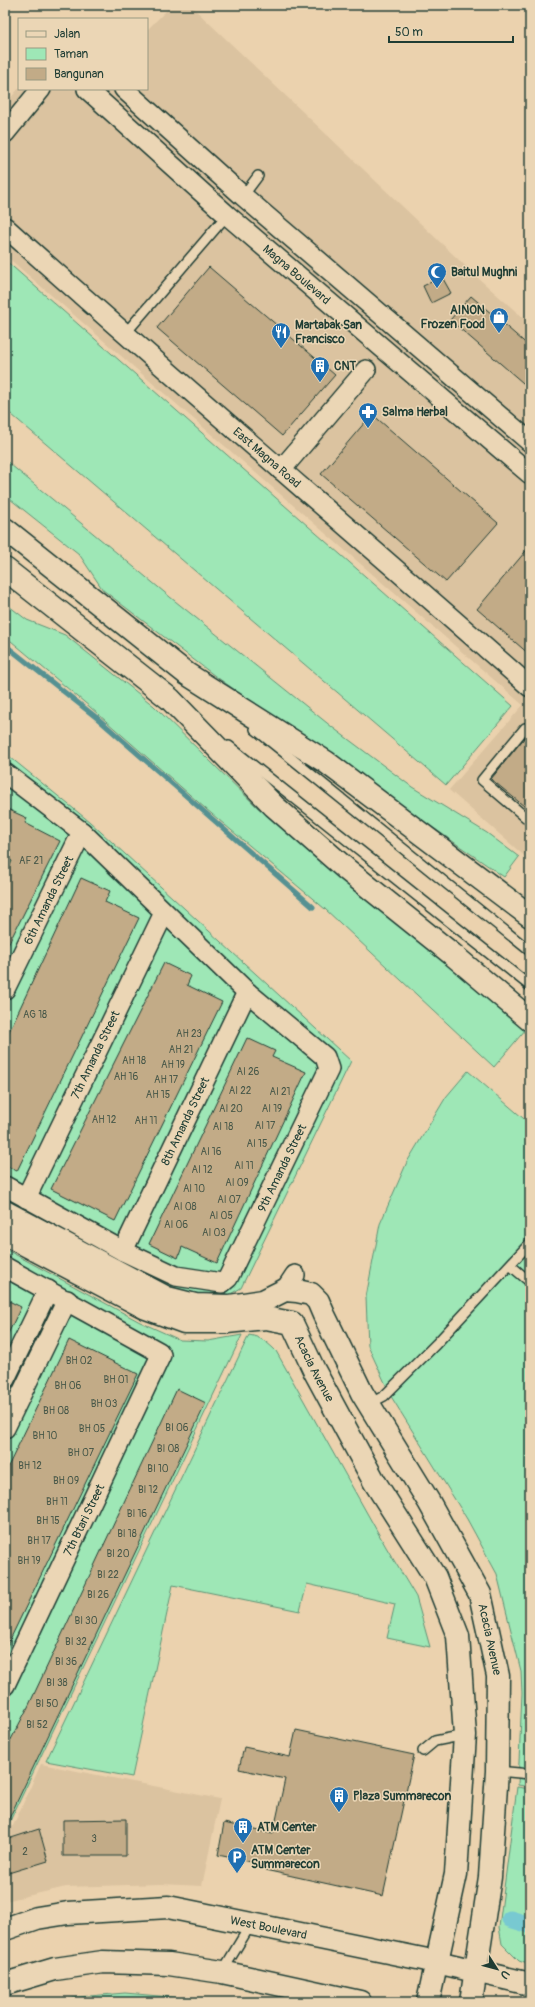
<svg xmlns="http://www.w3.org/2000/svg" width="535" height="2007" viewBox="0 0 535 2007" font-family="Pangolin,sans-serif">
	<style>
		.built { fill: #dbc3a0 }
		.green { fill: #9ee7b6; stroke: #5e9275 }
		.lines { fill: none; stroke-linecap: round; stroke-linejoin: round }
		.stream { stroke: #549192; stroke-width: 5 }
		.canal { stroke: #78c9d1; stroke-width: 17 }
		.building { fill: #c2ab87; stroke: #1f3d34 }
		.lane-casing { stroke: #1f3d34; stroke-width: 12 }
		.street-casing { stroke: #1f3d34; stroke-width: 22 }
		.secondary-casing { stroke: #1f3d34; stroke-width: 25 }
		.highway-casing { stroke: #1f3d34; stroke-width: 25 }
		.lane { stroke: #ebd6b5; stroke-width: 9 }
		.street { stroke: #ebd6b5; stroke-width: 19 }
		.secondary { stroke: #ebd6b5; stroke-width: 22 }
		.highway { stroke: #ebd6b5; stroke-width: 22 }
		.labels { text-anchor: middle; stroke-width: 3; stroke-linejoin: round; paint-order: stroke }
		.number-label { font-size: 10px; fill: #485849 }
		.poi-label { font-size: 12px; font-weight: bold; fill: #1f3d34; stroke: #ebd6b5; text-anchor: start }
		.street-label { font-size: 12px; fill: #1f3d34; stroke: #ebd6b5 }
	</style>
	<rect width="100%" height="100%" fill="#ebd2ae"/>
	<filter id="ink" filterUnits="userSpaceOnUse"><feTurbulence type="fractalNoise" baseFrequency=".025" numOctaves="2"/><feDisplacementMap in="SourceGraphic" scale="8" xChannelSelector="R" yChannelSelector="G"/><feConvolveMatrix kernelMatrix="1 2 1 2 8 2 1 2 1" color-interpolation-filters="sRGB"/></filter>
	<g filter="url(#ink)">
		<path class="built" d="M172,5h18l288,273 52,46v537l-81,-71 74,-85 -518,-450v-150l14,-17 128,1v-59z
			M41,1764l179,35 -18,87 -42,-2 -94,3 -61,14v-73l8,-2z"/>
		<path class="green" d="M5,260l508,446 -67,79 -441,-376z
			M5,460l165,137 162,130 80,60 75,46 32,24 -15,20 -289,-201 -112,-86 -24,-36 -74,-59z
			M5,603l22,17 38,15 89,71 104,102 150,116 118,105 -32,38 -169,-158 -119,-100 -116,-102 -85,-71z
			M5,753l85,69 261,239 -110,227 -16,9 -37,-3 -31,-12 -152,-81z
			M468,1071l62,53v663l-12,-2 4,-92 -1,-22 -24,-97 -30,-55 -75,-121 -24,-52 -2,-49 14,-73 27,-62 39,-65z
			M5,1249l135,73 40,18 28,1 34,-6 -233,488 -4,1z
			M249,1335c12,2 19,8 27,16l110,196 30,50 14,50 -43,-9 8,-34 -88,-20 -7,27 -127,-26 -41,192 -86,-16z
			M517,1787l13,2v176l-11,-4 -17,-17 -3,-17z
			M125,1993l101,9h-172l24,-5z"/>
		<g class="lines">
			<path class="stream" d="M5,645l92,73 216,189"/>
			<path class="canal" d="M510,1919l20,6"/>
		</g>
		<path class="building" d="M209,267l126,108 -53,61 -125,-108z
			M442,277l9,16 -20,10 -8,-17z
			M471,296l59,51v42l-80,-69z
			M372,414l126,109 -52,59 -125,-108z
			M530,546v109l-53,-46z
			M530,731v80l-39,-32z
			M5,808l22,10 -2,5 35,18 -55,110v-75l7,-15 -7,-4z
			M81,878l29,13 -5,11 34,16 -122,253 -12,-6v-125z
			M164,963l27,13 -4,9 35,17 -107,219 -64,-32z
			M247,1038l28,13 -3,6 34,15 -89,191 -35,-16 -4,11 -29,-14z
			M5,1299l16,8 -16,33z
			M69,1340l69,34 -133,276v-177z
			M177,1389l29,14 -201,424v-76l23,-44z
			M296,1730l118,25 -31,141 -118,-26 1,-5 -48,-10 6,-32 49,11 12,-55 -46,-10 5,-22 46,10z
			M126,1819v37h-63v-36z
			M39,1829l9,32 -43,13v-34z"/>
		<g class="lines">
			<defs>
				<path id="lane" d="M243,196l15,-20
					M124,335l103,-120
					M525,728l-43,52 48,41
					M255,729l275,222
					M229,746l301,240
					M510,1265l20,17
					M369,1404l15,-8 52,-52 94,-101
					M423,1751l12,-10 30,-6
					M497,1771l33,3
					M222,1972l29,-48"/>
				<g id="street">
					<path id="s1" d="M87,89l140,126 303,259"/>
					<path d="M124,89l119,107 287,246"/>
					<path d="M5,133l36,-44"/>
					<path id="s2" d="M5,227c173,156 351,306 525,460"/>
					<path d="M281,470l85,-100"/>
					<path d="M5,773l77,59 165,160 78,65 4,12 -101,209 -6,5 -46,-7 -53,-25 -118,-65"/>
					<path id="s3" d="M5,989l77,-157"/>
					<path id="s4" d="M26,1198l138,-285"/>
					<path id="s5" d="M123,1251l124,-259"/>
					<path d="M5,1267l154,85 2,3 -156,330"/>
					<path d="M285,1290l10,-15"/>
					<path d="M5,1379l43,-89"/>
					<path d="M5,1428l62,-128"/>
				</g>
				<g id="secondary">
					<path id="s6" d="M5,1212l162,86 28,7 35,1 33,-5 22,-11 12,1 14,3 7,7 6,14 38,78 67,109 51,92 18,82 -1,95 -7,106 -19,125"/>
					<path id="s7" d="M5,1234l141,74 38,14h43l39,-4 26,5 22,47 60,111 61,96 23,59 7,99 -9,139 -28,128"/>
					<path id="s8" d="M5,1929l32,-11 31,-5 100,-6 269,55 93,22"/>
					<path d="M5,1984l50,-15 48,-7 66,2 53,8 138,30"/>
				</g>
				<path id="highway" d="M5,529l182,145 139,88 204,154
					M5,569l165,130 104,107 72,63 106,85 78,66"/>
			</defs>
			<use href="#lane" class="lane-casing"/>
			<use href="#street" class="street-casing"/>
			<use href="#secondary" class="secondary-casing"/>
			<use href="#highway" class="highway-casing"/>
			<use href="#lane" class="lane"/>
			<use href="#street" class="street"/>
			<use href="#secondary" class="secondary"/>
			<use href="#highway" class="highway"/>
		</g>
	</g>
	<defs>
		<symbol id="mosque-pin" viewBox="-11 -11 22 30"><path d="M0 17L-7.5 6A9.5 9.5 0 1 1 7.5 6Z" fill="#1f6fb2" stroke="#ebd6b5"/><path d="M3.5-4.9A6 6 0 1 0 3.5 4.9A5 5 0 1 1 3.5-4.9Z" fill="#fff"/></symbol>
		<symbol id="shop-pin" viewBox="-11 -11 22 30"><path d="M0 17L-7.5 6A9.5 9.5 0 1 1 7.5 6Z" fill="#1f6fb2" stroke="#ebd6b5"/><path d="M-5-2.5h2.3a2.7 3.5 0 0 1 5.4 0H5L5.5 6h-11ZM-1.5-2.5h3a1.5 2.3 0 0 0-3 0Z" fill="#fff"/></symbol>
		<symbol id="restaurant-pin" viewBox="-11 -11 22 30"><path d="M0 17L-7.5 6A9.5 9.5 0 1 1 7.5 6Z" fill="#1f6fb2" stroke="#ebd6b5"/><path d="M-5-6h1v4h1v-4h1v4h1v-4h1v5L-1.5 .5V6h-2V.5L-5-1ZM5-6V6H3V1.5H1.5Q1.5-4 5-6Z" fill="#fff"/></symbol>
		<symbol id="building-pin" viewBox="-11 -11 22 30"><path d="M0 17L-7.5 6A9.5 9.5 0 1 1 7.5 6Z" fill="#1f6fb2" stroke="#ebd6b5"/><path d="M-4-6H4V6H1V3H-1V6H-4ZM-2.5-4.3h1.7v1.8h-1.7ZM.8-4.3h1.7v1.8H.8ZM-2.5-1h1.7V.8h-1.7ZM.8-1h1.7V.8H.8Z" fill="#fff"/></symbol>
		<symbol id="pharmacy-pin" viewBox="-11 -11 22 30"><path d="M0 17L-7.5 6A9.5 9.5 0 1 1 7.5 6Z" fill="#1f6fb2" stroke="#ebd6b5"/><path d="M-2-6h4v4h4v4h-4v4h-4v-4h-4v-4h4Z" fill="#fff"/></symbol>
		<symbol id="parking-pin" viewBox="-11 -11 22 30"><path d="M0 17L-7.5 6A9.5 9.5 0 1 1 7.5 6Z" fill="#1f6fb2" stroke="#ebd6b5"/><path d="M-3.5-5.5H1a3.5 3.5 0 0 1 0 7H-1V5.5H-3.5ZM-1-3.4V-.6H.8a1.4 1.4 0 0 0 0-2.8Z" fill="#fff"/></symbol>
	</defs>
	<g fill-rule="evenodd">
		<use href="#mosque-pin" x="426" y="261" width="22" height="30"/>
		<use href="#shop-pin" x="488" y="306" width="22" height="30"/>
		<use href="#restaurant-pin" x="270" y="321" width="22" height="30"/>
		<use href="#building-pin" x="309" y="355" width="22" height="30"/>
		<use href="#pharmacy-pin" x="357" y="401" width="22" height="30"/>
		<use href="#building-pin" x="328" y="1785" width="22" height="30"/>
		<use href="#building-pin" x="232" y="1816" width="22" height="30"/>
		<use href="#parking-pin" x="226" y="1846" width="22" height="30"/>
	</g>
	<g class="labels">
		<g class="number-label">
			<text x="31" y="864">AF 21</text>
			<text x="35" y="1018">AG 18</text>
			<text x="189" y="1037">AH 23</text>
			<text x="181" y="1053">AH 21</text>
			<text x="134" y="1064">AH 18</text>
			<text x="173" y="1068">AH 19</text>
			<text x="248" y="1075">AI 26</text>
			<text x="126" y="1080">AH 16</text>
			<text x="166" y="1083">AH 17</text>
			<text x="240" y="1094">AI 22</text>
			<text x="280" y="1095">AI 21</text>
			<text x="158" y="1098">AH 15</text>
			<text x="231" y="1112">AI 20</text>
			<text x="272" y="1112">AI 19</text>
			<text x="104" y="1123">AH 12</text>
			<text x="146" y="1124">AH 11</text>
			<text x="265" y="1129">AI 17</text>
			<text x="223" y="1130">AI 18</text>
			<text x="257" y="1147">AI 15</text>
			<text x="211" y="1155">AI 16</text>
			<text x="244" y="1169">AI 11</text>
			<text x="202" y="1173">AI 12</text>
			<text x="237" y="1186">AI 09</text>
			<text x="194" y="1192">AI 10</text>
			<text x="229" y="1203">AI 07</text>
			<text x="185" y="1210">AI 08</text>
			<text x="221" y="1219">AI 05</text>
			<text x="176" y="1228">AI 06</text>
			<text x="214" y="1236">AI 03</text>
			<text x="79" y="1364">BH 02</text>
			<text x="116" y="1383">BH 01</text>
			<text x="68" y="1389">BH 06</text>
			<text x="104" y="1407">BH 03</text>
			<text x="56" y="1414">BH 08</text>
			<text x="177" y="1431">BI 06</text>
			<text x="92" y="1432">BH 05</text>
			<text x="45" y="1439">BH 10</text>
			<text x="168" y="1452">BI 08</text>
			<text x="81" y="1456">BH 07</text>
			<text x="30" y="1469">BH 12</text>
			<text x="158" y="1472">BI 10</text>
			<text x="66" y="1484">BH 09</text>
			<text x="148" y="1493">BI 12</text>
			<text x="57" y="1505">BH 11</text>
			<text x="137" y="1517">BI 16</text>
			<text x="48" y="1524">BH 15</text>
			<text x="127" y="1537">BI 18</text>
			<text x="39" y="1544">BH 17</text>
			<text x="118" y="1557">BI 20</text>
			<text x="29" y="1564">BH 19</text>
			<text x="108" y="1578">BI 22</text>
			<text x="98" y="1598">BI 26</text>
			<text x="86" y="1624">BI 30</text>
			<text x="76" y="1645">BI 32</text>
			<text x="66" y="1665">BI 36</text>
			<text x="57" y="1686">BI 38</text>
			<text x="47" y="1707">BI 50</text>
			<text x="37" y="1728">BI 52</text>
			<text x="94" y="1842">3</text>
			<text x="25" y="1855">2</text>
		</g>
		<g class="poi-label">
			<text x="451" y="276">Baitul Mughni</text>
			<text x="485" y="314" text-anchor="end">AINON<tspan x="485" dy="14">Frozen Food</tspan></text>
			<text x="295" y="329">Martabak San<tspan x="295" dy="14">Francisco</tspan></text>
			<text x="334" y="370">CNT</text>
			<text x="382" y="416">Salma Herbal</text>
			<text x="353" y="1800">Plaza Summarecon</text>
			<text x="257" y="1831">ATM Center</text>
			<text x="251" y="1854">ATM Center<tspan x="251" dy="14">Summarecon</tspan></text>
		</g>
		<g class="street-label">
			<text dy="4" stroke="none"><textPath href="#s1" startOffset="280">Magna Boulevard</textPath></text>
			<text dy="4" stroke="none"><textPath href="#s2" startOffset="349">East Magna Road</textPath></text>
			<text dy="4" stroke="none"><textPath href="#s3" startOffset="99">6th Amanda Street</textPath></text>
			<text dy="4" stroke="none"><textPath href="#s4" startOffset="159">7th Amanda Street</textPath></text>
			<text dy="4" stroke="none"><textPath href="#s5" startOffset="144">8th Amanda Street</textPath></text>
			<text transform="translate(282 1168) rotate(-64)" y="4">9th Amanda Street</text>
			<text dy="4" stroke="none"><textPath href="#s7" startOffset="359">Acacia Avenue</textPath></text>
			<text transform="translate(84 1520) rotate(-64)" y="4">7th Btari Street</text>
			<text dy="4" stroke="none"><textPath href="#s6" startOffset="723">Acacia Avenue</textPath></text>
			<text dy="4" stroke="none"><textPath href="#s8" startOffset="268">West Boulevard</textPath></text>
		</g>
	</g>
	<rect width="535" height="2007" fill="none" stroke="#ebd6b5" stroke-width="20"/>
	<rect x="10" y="10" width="515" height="1987" fill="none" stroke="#1f3d34" stroke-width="1.5" filter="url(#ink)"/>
	<rect x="18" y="18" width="130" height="72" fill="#ebd6b5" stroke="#999981"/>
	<rect x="26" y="31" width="20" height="6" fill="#ebd6b5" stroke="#999981"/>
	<text x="54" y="38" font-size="12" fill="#1f3d34">Jalan</text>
	<rect x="26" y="48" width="20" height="12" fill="#9ee7b6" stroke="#999981"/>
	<text x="54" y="58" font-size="12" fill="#1f3d34">Taman</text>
	<rect x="26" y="68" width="20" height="12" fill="#c2ab87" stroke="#999981"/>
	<text x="54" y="78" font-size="12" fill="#1f3d34">Bangunan</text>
	<g transform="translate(497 1969) rotate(126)" stroke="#ebd6b5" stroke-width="3" paint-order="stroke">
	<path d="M0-3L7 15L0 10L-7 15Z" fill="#1f3d34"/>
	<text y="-6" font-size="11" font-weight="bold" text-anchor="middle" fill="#1f3d34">U</text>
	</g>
	<path d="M389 36v6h124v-6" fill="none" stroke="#1f3d34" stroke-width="2"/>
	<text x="395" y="36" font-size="12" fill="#1f3d34" stroke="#ebd6b5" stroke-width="3" paint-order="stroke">50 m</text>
</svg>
